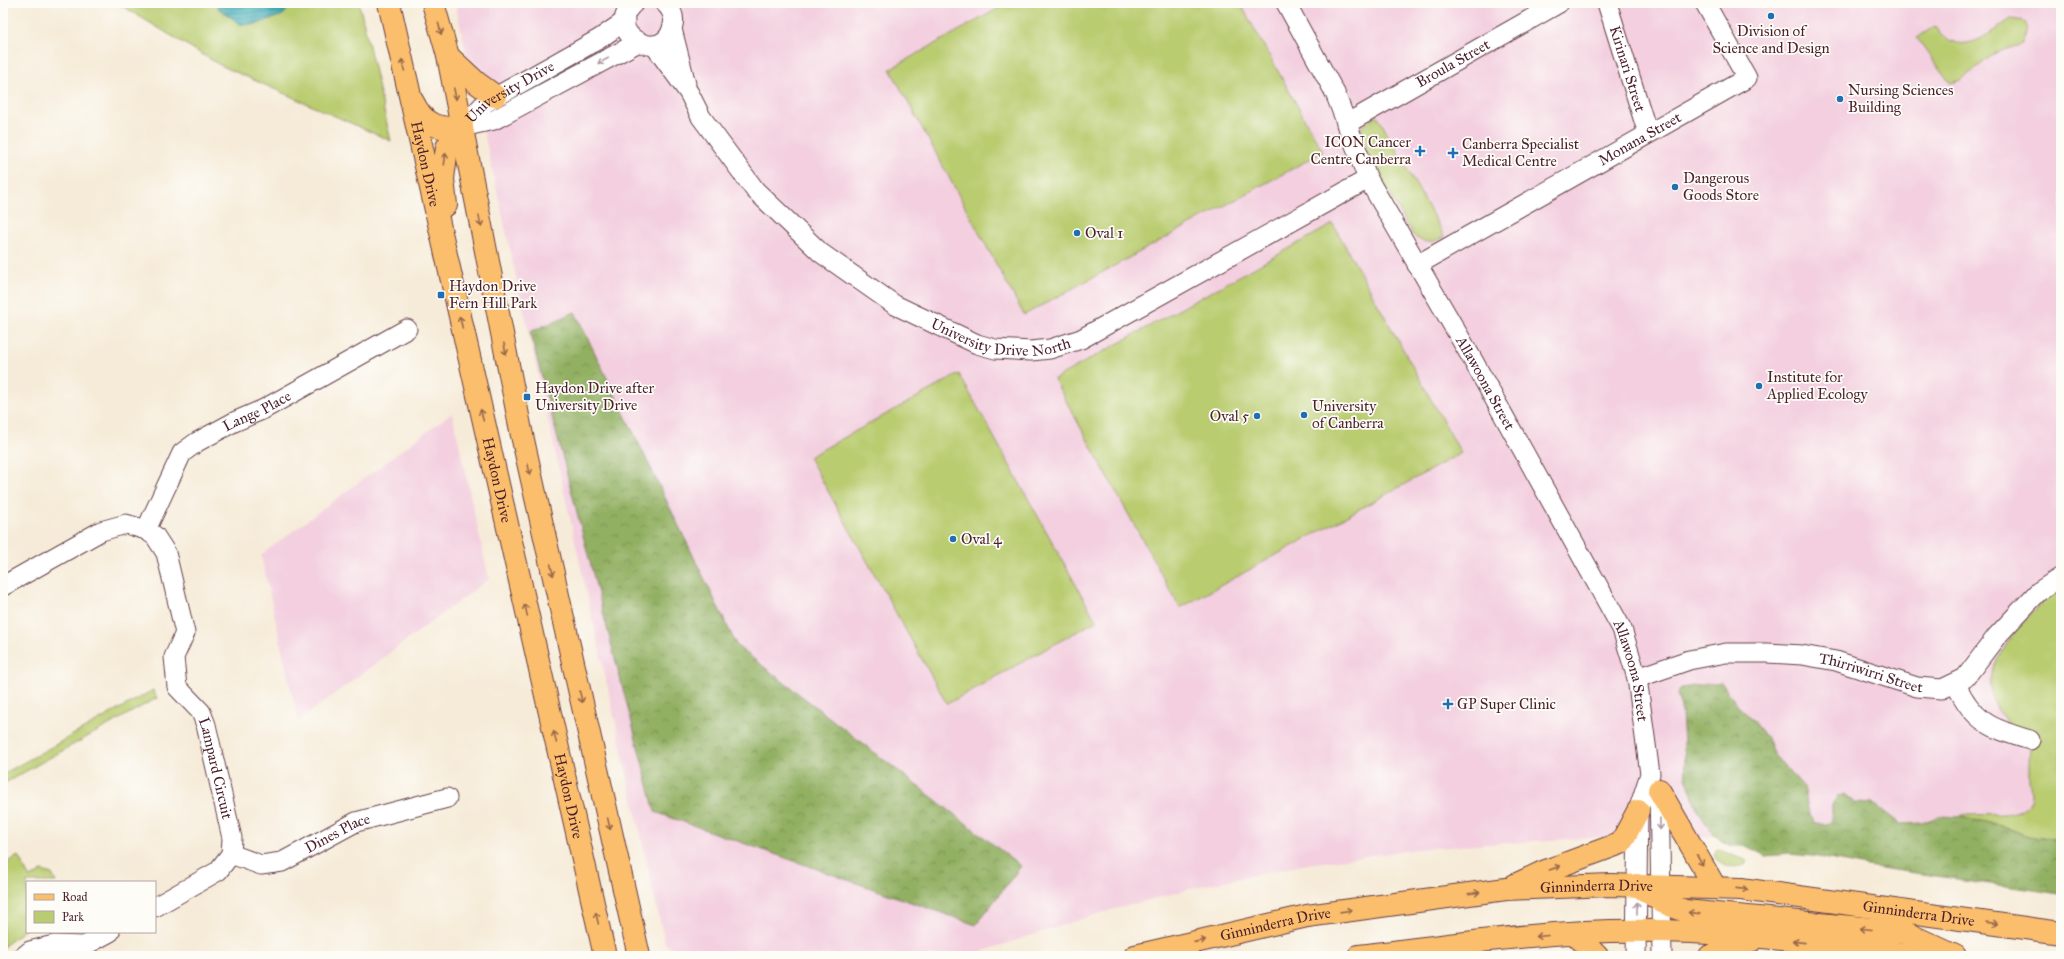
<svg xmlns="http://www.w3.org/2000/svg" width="2064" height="959" viewBox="0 0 2064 959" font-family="'IM FELL Great Primer',serif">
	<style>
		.built { fill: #f3cfdf }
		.green { fill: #b9cc70; stroke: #82764e }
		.forest { fill: url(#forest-crowns); stroke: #6e6846 }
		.water { fill: url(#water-rules); stroke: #436671 }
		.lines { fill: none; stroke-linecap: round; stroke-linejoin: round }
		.minor-casing { stroke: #643e45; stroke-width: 21 }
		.major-casing { stroke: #643e45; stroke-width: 24 }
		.minor { stroke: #fff; stroke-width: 19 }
		.major { stroke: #fabe6d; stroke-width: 22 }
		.oneway { stroke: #996749 }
		.oneway2 { stroke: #ae9aa0 }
		.poi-dot { fill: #1f6fb2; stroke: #fdfcf7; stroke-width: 1.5 }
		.labels { text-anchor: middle; stroke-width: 3.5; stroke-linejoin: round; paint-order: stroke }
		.poi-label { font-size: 15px; fill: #4a1f2b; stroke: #fdfcf7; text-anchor: start }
		.street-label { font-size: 15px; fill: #4a1f2b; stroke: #fdfcf7 }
	</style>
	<defs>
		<pattern id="forest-crowns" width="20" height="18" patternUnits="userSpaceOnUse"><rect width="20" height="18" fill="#92b062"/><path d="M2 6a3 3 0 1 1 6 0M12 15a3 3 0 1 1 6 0" fill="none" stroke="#798f51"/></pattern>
		<pattern id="water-rules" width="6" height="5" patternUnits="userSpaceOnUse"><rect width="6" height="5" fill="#3cadb7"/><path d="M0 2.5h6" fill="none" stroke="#348c95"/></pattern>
	</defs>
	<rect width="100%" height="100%" fill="#fdfcf7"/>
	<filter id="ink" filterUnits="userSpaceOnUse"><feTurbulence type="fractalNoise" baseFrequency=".025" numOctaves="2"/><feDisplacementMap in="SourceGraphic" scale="8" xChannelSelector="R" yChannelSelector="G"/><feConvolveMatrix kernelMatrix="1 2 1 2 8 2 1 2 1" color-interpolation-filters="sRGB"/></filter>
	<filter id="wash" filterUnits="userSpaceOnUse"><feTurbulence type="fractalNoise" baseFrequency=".012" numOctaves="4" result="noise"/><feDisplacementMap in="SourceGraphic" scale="16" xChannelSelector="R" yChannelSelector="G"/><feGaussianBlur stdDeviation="0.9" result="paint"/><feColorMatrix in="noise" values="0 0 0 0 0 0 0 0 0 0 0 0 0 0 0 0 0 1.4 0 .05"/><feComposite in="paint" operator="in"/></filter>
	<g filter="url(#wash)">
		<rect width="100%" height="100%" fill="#f6ebd8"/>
		<path class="built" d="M455,3h1606v879l-323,-56 -30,11 -126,1 -165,11 -109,15 -107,22 -104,28 -129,42h-281l-22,-12z
			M452,413l37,166 -191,142 -37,-166z"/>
		<path class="green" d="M117,3h242l32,138 -171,-76z
			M1008,3h232l83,149 -299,163 -134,-246z
			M2011,19l14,2 3,9 -6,14 -27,9 -34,27 -11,3 -33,-45 18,-12c3,4 7,10 11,12 22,16 46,-7 65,-19z
			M1377,115l64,115 3,7c-13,7 -22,7 -32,-3l-46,-83 -5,-15 1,-10z
			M1333,224l128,229 -281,155 -126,-229z
			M959,374l137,247 -149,83 -138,-247z
			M2061,587v254l-34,-5 -26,-11 -42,-8c18,-7 69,7 72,-22 0,-5 -1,-11 -2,-15 0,-11 0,-21 1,-31 -11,-15 -31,-32 -37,-49 -14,-39 40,-92 68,-113z
			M153,690l4,8 -154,86v-10z
			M1717,849l30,12 -2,4c-13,4 -24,1 -31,-10z
			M18,856l12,22 12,-7 10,3 4,8h-29v46l-24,19v-82z"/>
		<path class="forest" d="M575,312l162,334 284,220 -45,59 -321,-113 -125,-480z
			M1721,682l17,24 15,14 14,18 7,17 30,32 5,27 6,10h12l5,-5v-14l6,-10 7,-1 10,8 18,1 27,21 22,-1 18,-7 19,1 42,8 26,11 34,5v53l-194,-28 -54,-10 -24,-2 -23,2 -20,-10h-15l-11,-6 -10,-10 -13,-21 -11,-32 -4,-65 -5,-18 4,-6z"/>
		<path class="water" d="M216,3h77l-10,12 -26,9 -15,1 -23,-16z"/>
	</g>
	<g filter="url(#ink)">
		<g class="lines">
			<defs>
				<g id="minor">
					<path d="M634,3c-34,30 31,65 39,22 2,-8 -2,-16 -8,-22"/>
					<path id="s1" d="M1286,3l49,90 33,86 102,176 152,274 15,49 13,96 -12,37 -2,145"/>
					<path id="s2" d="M1607,3l41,131"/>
					<path d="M672,29l14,55"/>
					<path id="s3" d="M654,45l35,48 12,24 54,73 66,63 74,52 82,39 18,5 36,2 19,-2 31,-10 287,-160"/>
					<path id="s4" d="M1346,124l213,-121"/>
					<path id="s5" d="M462,127l23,-24 114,-64 26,-18"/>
					<path d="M462,127l32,-7 143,-77"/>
					<path id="s6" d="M1417,265l330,-187 -42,-75"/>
					<path id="s7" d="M146,530l36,-77 15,-11 37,-20 30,-13 143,-80"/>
					<path id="s8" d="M3,586l98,-55 25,-7 20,6 9,6 11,17 19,80 -11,24 3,30 24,25 5,13 26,113 -1,16 -13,17 -63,36"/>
					<path id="s9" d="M1637,678l52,-18 37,-7h41l35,2 34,6 81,26 25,2 23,-11 31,-41 42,-45 23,-15"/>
					<path d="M1956,684c17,38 36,45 74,56"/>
					<path d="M1659,789l3,167"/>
					<path id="s10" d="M231,854l30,11 21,-3 74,-40 91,-24"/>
					<path d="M24,956l6,-5 24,-6 30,1 26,-14"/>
				</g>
				<g id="major">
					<path id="s11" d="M389,3l216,953"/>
					<path d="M433,3l15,53 73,375 118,525"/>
					<path d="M448,56l29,27 18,13"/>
					<path d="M413,102c11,23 24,28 49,25"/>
					<path d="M446,205l-3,-26 4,-32 15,-20"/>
					<path d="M1659,790l56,97"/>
					<path d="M1515,885l28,-13 78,-29 17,-32"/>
					<path d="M1637,885l25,17 23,9 219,21 51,24"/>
					<path d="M1574,933l23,23"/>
					<path id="s12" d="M1135,956l172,-40 199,-27 105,-4 130,4 320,44"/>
					<path d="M1359,956c75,-9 150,-20 226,-24 110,-6 223,9 332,24"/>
					<path d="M1710,956l43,-16"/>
				</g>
			</defs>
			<use href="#minor" class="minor-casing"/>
			<use href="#major" class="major-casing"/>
			<use href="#minor" class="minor"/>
			<use href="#major" class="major"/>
		</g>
		<defs><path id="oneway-shaft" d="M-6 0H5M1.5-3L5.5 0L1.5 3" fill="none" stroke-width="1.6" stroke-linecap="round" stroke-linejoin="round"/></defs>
		<g class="oneway">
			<use href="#oneway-shaft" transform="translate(440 29) rotate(74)"/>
			<use href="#oneway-shaft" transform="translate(403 65) rotate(-103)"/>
			<use href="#oneway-shaft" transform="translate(455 94) rotate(79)"/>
			<use href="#oneway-shaft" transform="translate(445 159) rotate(-83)"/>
			<use href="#oneway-shaft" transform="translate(480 221) rotate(79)"/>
			<use href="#oneway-shaft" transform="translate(461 322) rotate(-103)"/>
			<use href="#oneway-shaft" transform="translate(505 349) rotate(79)"/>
			<use href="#oneway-shaft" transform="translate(482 415) rotate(-103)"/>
			<use href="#oneway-shaft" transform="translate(529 469) rotate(77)"/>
			<use href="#oneway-shaft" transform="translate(552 570) rotate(77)"/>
			<use href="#oneway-shaft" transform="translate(526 610) rotate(-103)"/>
			<use href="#oneway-shaft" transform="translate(581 697) rotate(77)"/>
			<use href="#oneway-shaft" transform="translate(555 737) rotate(-103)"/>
			<use href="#oneway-shaft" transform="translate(609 824) rotate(77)"/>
			<use href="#oneway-shaft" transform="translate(1700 860) rotate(61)"/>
			<use href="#oneway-shaft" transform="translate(1555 868) rotate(-19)"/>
			<use href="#oneway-shaft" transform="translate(1742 889) rotate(6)"/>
			<use href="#oneway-shaft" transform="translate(1474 893) rotate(-7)"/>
			<use href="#oneway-shaft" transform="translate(1346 911) rotate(-8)"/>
			<use href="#oneway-shaft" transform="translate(1694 913) rotate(-173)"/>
			<use href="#oneway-shaft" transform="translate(597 918) rotate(-103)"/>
			<use href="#oneway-shaft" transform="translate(1992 923) rotate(8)"/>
			<use href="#oneway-shaft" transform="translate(1866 929) rotate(-175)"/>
			<use href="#oneway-shaft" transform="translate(1542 936) rotate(175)"/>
			<use href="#oneway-shaft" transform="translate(1200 941) rotate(-13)"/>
			<use href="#oneway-shaft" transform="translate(1799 942) rotate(-174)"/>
		</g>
		<g class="oneway2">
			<use href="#oneway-shaft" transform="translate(603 61) rotate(152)"/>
			<use href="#oneway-shaft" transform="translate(1660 824) rotate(89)"/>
			<use href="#oneway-shaft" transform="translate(1637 908) rotate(-90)"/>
		</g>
	</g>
	<g class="poi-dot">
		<circle cx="1771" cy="16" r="4"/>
		<circle cx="1840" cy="99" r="4"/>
		<path d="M1418 145h4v4h4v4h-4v4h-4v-4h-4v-4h4z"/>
		<path d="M1451 147h4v4h4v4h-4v4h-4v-4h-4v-4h4z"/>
		<circle cx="1675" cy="187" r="4"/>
		<circle cx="1077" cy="233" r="4"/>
		<rect x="437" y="291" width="8" height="8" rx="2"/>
		<circle cx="1759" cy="386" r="4"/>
		<rect x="523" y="393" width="8" height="8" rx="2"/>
		<circle cx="1304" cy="415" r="4"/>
		<circle cx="1257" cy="416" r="4"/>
		<circle cx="953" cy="539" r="4"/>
		<path d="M1446 698h4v4h4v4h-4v4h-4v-4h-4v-4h4z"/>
	</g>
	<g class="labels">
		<g class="poi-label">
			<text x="1771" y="36" text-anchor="middle">Division of<tspan x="1771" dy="17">Science and Design</tspan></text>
			<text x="1848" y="95">Nursing Sciences<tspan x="1848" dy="17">Building</tspan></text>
			<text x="1411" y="147" text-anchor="end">ICON Cancer<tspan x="1411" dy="17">Centre Canberra</tspan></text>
			<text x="1462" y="149">Canberra Specialist<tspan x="1462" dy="17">Medical Centre</tspan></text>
			<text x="1683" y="183">Dangerous<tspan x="1683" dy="17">Goods Store</tspan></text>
			<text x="1085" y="238">Oval 1</text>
			<text x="449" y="291">Haydon Drive<tspan x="449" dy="17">Fern Hill Park</tspan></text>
			<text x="1767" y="382">Institute for<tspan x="1767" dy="17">Applied Ecology</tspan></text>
			<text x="535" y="393">Haydon Drive after<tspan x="535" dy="17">University Drive</tspan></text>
			<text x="1312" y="411">University<tspan x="1312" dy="17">of Canberra</tspan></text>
			<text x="1249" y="421" text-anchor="end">Oval 5</text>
			<text x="961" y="544">Oval 4</text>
			<text x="1457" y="709">GP Super Clinic</text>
		</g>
		<g class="street-label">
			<text dy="5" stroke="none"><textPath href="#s4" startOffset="123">Broula Street</textPath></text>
			<text dy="5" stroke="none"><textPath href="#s2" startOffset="69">Kirinari Street</textPath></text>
			<text dy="5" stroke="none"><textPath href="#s5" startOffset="60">University Drive</textPath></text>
			<text dy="5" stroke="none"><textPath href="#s6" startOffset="256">Monana Street</textPath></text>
			<text dy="5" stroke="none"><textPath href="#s11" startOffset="165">Haydon Drive</textPath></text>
			<text dy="5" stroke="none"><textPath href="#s3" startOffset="472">University Drive North</textPath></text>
			<text dy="5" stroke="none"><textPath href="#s1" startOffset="430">Allawoona Street</textPath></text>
			<text dy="5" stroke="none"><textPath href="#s7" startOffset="171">Lange Place</textPath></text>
			<text dy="5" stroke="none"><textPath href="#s11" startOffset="489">Haydon Drive</textPath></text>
			<text dy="5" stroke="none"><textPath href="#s1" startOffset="754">Allawoona Street</textPath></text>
			<text dy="5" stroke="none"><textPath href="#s9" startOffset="240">Thirriwirri Street</textPath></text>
			<text dy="5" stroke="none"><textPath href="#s8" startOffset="422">Lampard Circuit</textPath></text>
			<text dy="5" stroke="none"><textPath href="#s11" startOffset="813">Haydon Drive</textPath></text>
			<text dy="5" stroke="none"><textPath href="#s10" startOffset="116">Dines Place</textPath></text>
			<text dy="5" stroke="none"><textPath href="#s12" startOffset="468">Ginninderra Drive</textPath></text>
			<text dy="5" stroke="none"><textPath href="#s12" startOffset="792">Ginninderra Drive</textPath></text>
			<text dy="5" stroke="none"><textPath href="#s12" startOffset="144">Ginninderra Drive</textPath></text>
		</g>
	</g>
	<rect width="2064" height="959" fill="none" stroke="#fdfcf7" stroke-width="16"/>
	<rect x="26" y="881" width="130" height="52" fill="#fdfcf7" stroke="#b5a4a5"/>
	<rect x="34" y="894" width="20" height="6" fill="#fabe6d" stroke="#b5a4a5"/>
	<text x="62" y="901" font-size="12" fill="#4a1f2b">Road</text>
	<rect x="34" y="911" width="20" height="12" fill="#b9cc70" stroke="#b5a4a5"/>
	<text x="62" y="921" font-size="12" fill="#4a1f2b">Park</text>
</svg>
